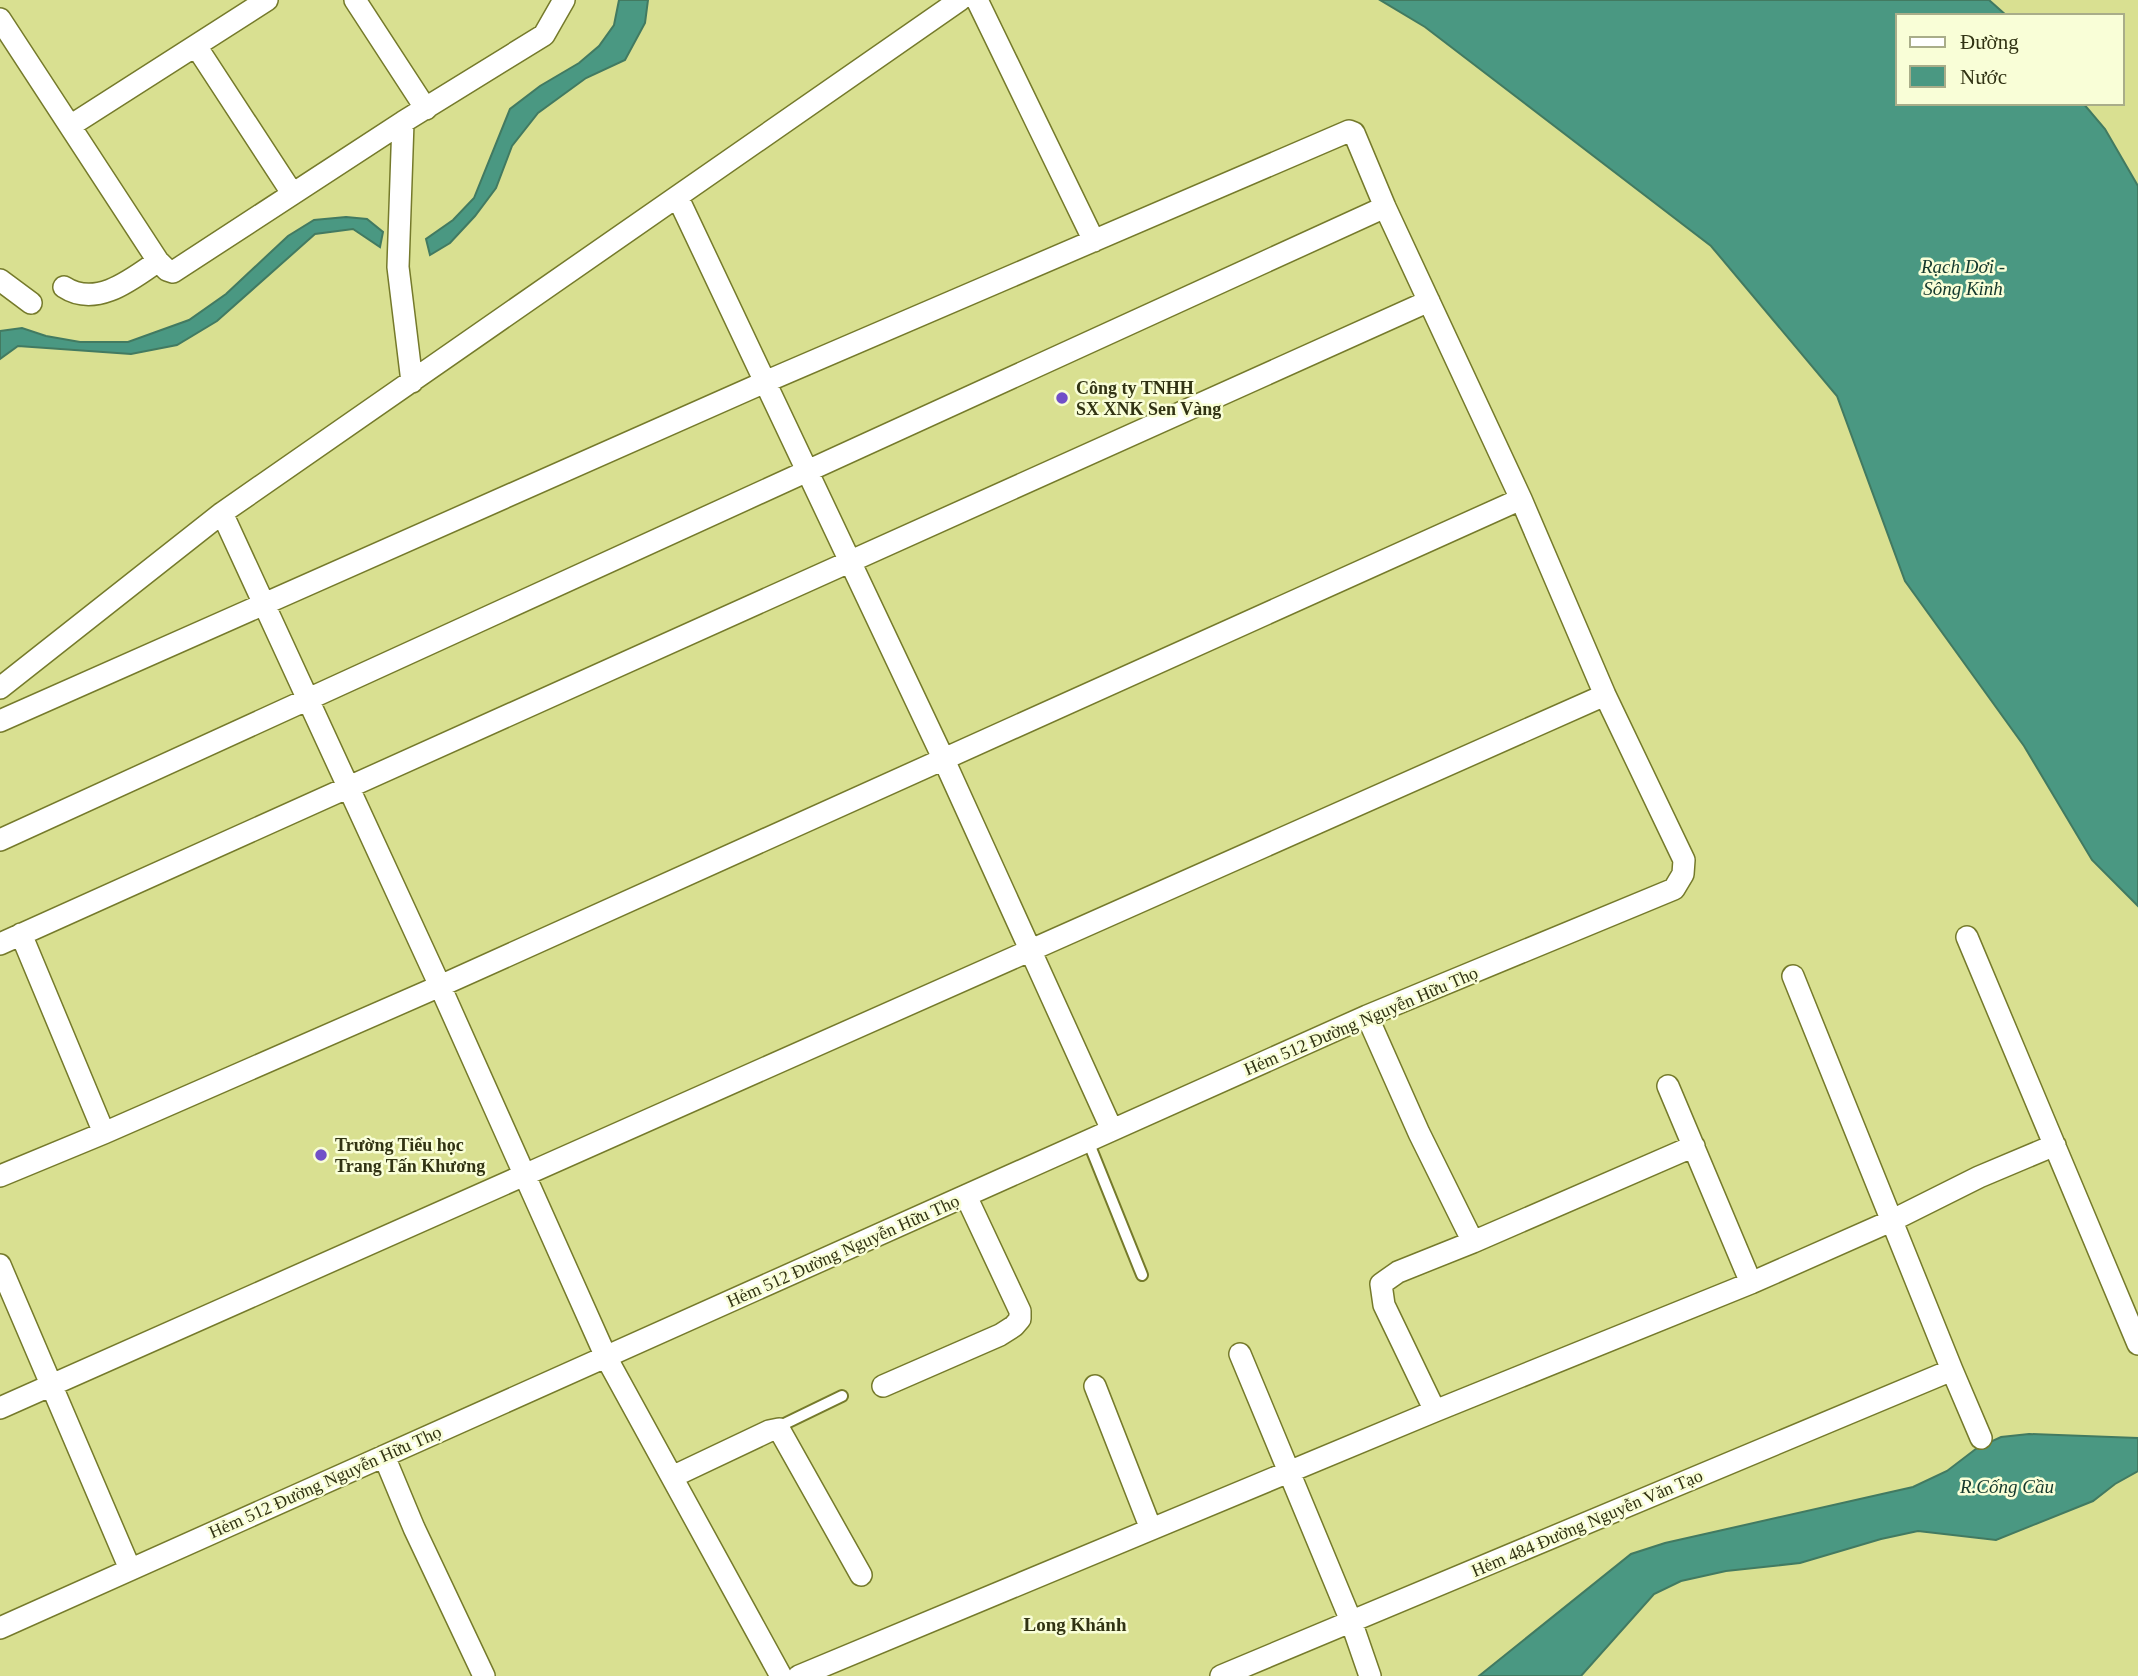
<svg xmlns="http://www.w3.org/2000/svg" width="2138" height="1676" viewBox="0 0 2138 1676" font-family="Georgia,serif">
	<style>
		.water { fill: #4a9882; stroke: #427a61; stroke-width: 2 }
		.lines { fill: none; stroke-linecap: round; stroke-linejoin: round }
		.lane-casing { stroke: #757a2b; stroke-width: 14 }
		.street-casing { stroke: #757a2b; stroke-width: 24 }
		.lane { stroke: #fff; stroke-width: 10 }
		.street { stroke: #fff; stroke-width: 21 }
		.poi-dot { fill: #714fc8; stroke: #f9fed7; stroke-width: 2.5 }
		.labels { text-anchor: middle; stroke-width: 5; stroke-linejoin: round; paint-order: stroke }
		.poi-label { font-size: 18px; font-weight: bold; fill: #313313; stroke: #f9fed7; text-anchor: start }
		.street-label { font-size: 18px; fill: #313313; stroke: #f9fed7 }
		.water-label { font-size: 19px; font-style: italic; fill: #13382d; stroke: #f9fed7 }
		.neighbourhood-label { font-size: 19px; font-weight: bold; fill: #313313; stroke: #f9fed7 }
	</style>
	<rect width="100%" height="100%" fill="#d9e091"/>
	<path class="water" d="M619,0h29l-3,23 -20,37 -39,18 -48,35 -26,33 -16,42 -21,28 -25,27 -20,12 -4,-16 27,-19 21,-22 36,-89 30,-23 39,-23 20,-17 15,-21z
		M1380,0h609l18,16h-109v87h185l22,26 33,57v720l-46,-46 -68,-114 -119,-165 -68,-185 -126,-150 -286,-219z
		M346,217l21,2 16,13 -3,15 -27,-18 -38,5 -98,87 -40,24 -46,9 -113,-8 -18,13v-28l22,-3 24,8 34,6h48l61,-22 37,-26 62,-58 26,-16z
		M2029,1434l109,4v33l-23,13 -22,17 -97,39 -78,-9 -37,8 -81,24 -74,8 -45,10 -27,13 -73,82h-102l152,-122 34,-11 248,-56 34,-16 30,-23 24,-11z"/>
	<g class="lines">
		<defs>
			<path id="lane" d="M1088,1141l54,134
				M776,1428l66,-32"/>
			<path id="street" d="M355,0l71,109
				M977,0l117,241
				M0,19l158,242 9,9 6,2 230,-150 141,-87 20,-35
				M196,46l96,147
				M403,122l-5,145 14,115
				M70,126l197,-126
				M678,198l266,562 168,370
				M0,280l31,23
				M64,287c32,21 67,-7 94,-26
				M222,513l218,473 166,371 175,319
				M0,688l222,-175 738,-513
				M0,721l765,-339 584,-251 5,2 31,74 136,292
				M0,840l1385,-633
				M21,934l83,199
				M1967,937l171,407
				M0,944l1429,-643
				M1793,976l159,394 29,68
				M1367,1016l52,117 54,109
				M1668,1086l83,197
				M0,1176l104,-43 336,-147 1081,-487 84,196 79,165 -1,14 -9,15 -307,127 -1367,612
				M0,1265l130,304
				M1240,1354l111,267 19,55
				M883,1386l117,-51 14,-9 6,-7v-8l-54,-115
				M1095,1386l56,143
				M0,1408l1605,-713
				M1435,1411l-51,-106 -3,-21 17,-12 75,-30 221,-96
				M384,1456l30,72 70,148
				M672,1477l97,-46 10,-2 82,146
				M799,1676l636,-265 316,-128 140,-62 88,-44 76,-32
				M1221,1676l731,-306"/>
		</defs>
		<use href="#lane" class="lane-casing"/>
		<use href="#street" class="street-casing"/>
		<use href="#lane" class="lane"/>
		<use href="#street" class="street"/>
	</g>
	<g class="poi-dot">
		<circle cx="1062" cy="398" r="7"/>
		<circle cx="321" cy="1155" r="7"/>
	</g>
	<g class="labels">
		<g class="poi-label">
			<text x="1076" y="394">Công ty TNHH<tspan x="1076" dy="21">SX XNK Sen Vàng</tspan></text>
			<text x="335" y="1151">Trường Tiểu học<tspan x="335" dy="21">Trang Tấn Khương</tspan></text>
		</g>
		<g class="street-label">
			<text transform="translate(1361 1021) rotate(-23)" y="6">Hẻm 512 Đường Nguyễn Hữu Thọ</text>
			<text transform="translate(843 1251) rotate(-24)" y="6">Hẻm 512 Đường Nguyễn Hữu Thọ</text>
			<text transform="translate(325 1482) rotate(-24)" y="6">Hẻm 512 Đường Nguyễn Hữu Thọ</text>
			<text transform="translate(1587 1523) rotate(-23)" y="6">Hẻm 484 Đường Nguyễn Văn Tạo</text>
		</g>
		<g class="water-label">
			<text x="1963" y="273">Rạch Dơi -<tspan x="1963" dy="22">Sông Kinh</tspan></text>
			<text x="2007" y="1493">R.Cống Cầu</text>
		</g>
		<g class="neighbourhood-label">
			<text x="1075" y="1631">Long Khánh</text>
		</g>
	</g>
	<rect x="1896" y="14" width="228" height="91" fill="#f9fed7" stroke="#a9ad89" stroke-width="2"/>
	<rect x="1910" y="37" width="35" height="10" fill="#ffffff" stroke="#a9ad89" stroke-width="2"/>
	<text x="1960" y="49" font-size="21" fill="#313313">Đường</text>
	<rect x="1910" y="66" width="35" height="21" fill="#4a9882" stroke="#a9ad89" stroke-width="2"/>
	<text x="1960" y="84" font-size="21" fill="#313313">Nước</text>
</svg>
